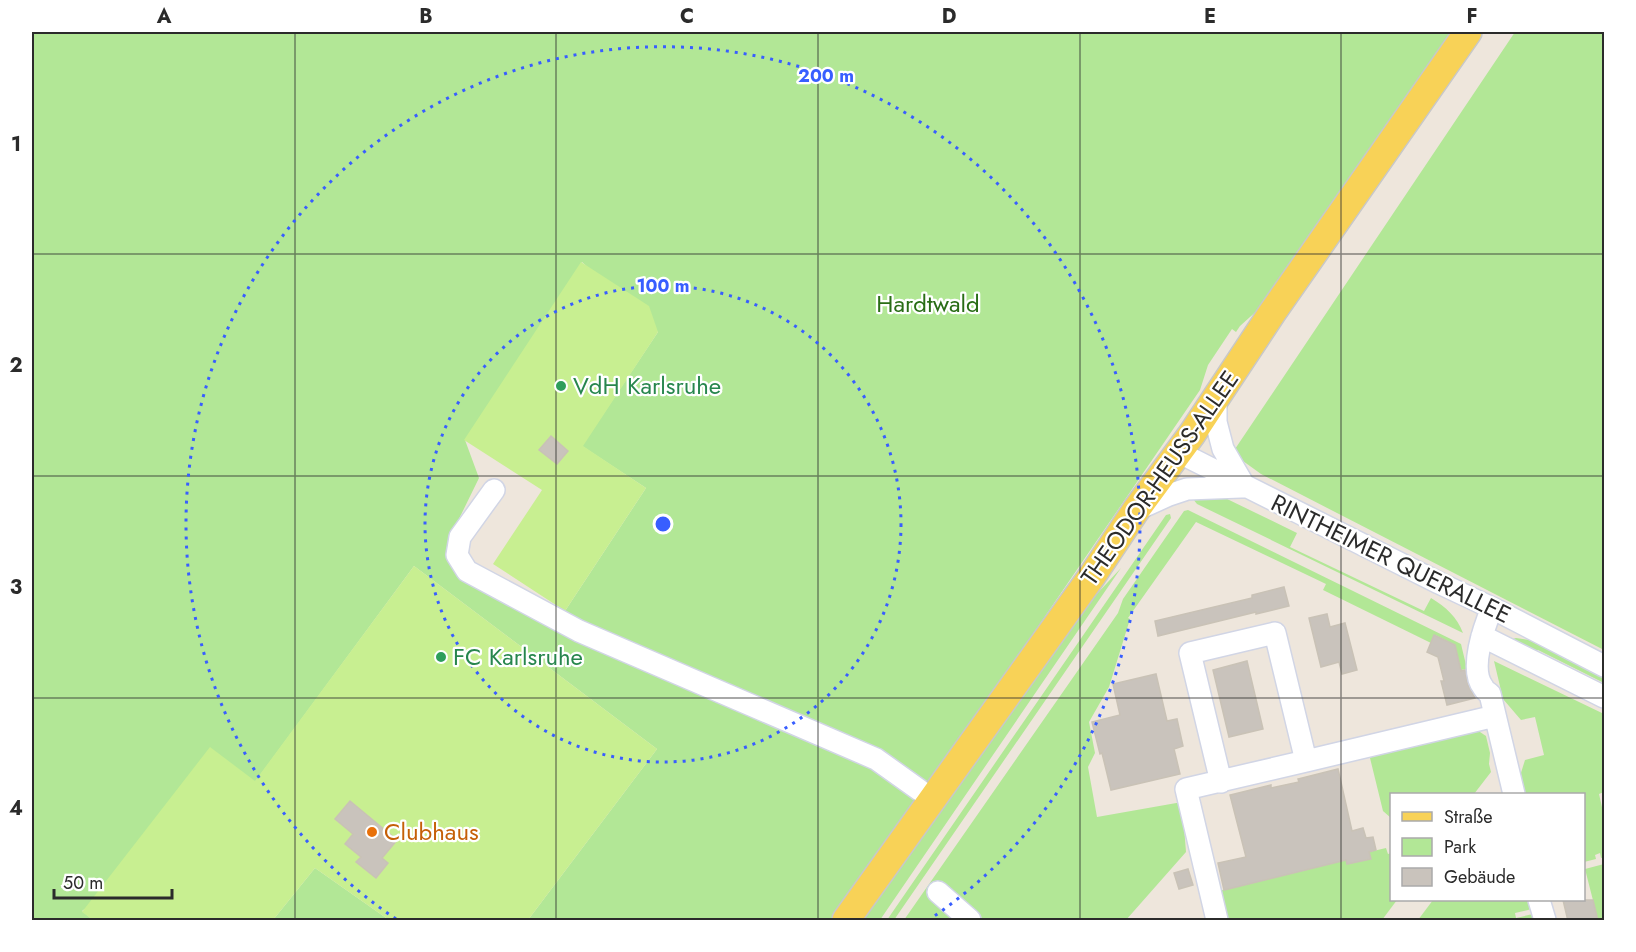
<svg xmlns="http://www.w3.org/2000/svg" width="1636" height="952" viewBox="0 0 1636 952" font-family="Jost,sans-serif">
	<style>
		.green { fill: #b2e796; fill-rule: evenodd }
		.pitch { fill: #c8ef91 }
		.building { fill: #c9c3bc; stroke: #c9c2b6; stroke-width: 1.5 }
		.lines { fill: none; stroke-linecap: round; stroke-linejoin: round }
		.minor-casing { stroke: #d1d5e5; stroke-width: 24 }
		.major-casing { stroke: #c8c8c8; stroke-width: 30 }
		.minor { stroke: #fff; stroke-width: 21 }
		.major { stroke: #f8d257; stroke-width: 27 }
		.grid { fill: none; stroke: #2b2b2b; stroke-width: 1.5; stroke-opacity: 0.55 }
		.ring { fill: none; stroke: #385eff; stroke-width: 3; stroke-dasharray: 3 6 }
		.leisure-dot { fill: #2e9e5b; stroke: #fff; stroke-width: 2 }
		.food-dot { fill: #e8710a; stroke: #fff; stroke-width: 2 }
		.labels { text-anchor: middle; stroke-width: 4.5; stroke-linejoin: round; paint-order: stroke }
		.park-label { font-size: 24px; fill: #296d16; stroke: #fff }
		.leisure-label { font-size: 24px; fill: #27864d; stroke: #fff; text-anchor: start }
		.street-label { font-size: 24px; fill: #2b2b2b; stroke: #fff }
		.food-label { font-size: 24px; fill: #c56008; stroke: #fff; text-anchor: start }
		.centre { fill: #385eff; stroke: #fff; stroke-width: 3 }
		.ring-label { font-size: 18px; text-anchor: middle; font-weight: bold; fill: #385eff; stroke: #fff; stroke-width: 4.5; stroke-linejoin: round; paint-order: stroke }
		.neatline { fill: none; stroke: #2b2b2b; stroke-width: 2 }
		.grid-label { font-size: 20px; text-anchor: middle; font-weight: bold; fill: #2b2b2b }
	</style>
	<rect width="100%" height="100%" fill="#eee6dc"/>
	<path class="green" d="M32,32h1422l-194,276 -20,18 -4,6 -4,-3 -24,36 -8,25 -363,530h-309l129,-171 -243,-183 -159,216 -173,129 11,9h-61zM582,262l76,70 -76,114 64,42 -81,123 -9,16 -106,-73 7,-31 22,-45 -14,-38z
		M1515,32h89v618l-343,-176 -18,-13 -8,-12z
		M1223,497l74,36 -7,14 134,64 7,-13c15,9 26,19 32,35l-266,-129 -4,-5z
		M1188,510l273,134 6,25 -6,1 -6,-25 -20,-10 -4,8 -108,-53 3,-6 -130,-62 -68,96 2,1 -21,68 -20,35 6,31 -7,14 9,50 85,-15 4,50 -60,68h-222l214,-307 5,-14 61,-88z
		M1170,514l1,4 -277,402h-7l279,-405z
		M1121,568l-241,352h-22l207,-292z
		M1516,638l14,2 74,36v7l-66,-33 -10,5 -19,-15z
		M1494,661l110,53v78l-5,2 5,22v41l-3,1 -1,-5 -5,2 1,4 -12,3v-68h-59l-5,-18 5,-16 19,-5 -9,-38 -14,3 -18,-21z
		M1478,727l2,5 6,4 4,17 -1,11 2,8 -17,22h-82l-1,24 -8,-7 -13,-53 3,-4z
		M1386,848l2,6 3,-1 1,47h5l-15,20h-161l-7,-28 132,-32 1,4 24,-5 -2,-7z
		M1604,864v56h-6l-13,-51z
		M315,868l74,52h-116z
		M1433,900h97l2,9 -17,4 1,5 17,-4 2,6h-117z"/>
	<path class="pitch" d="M581,262l68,44 9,26 -75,114 63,42 -81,123 -72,-47 49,-74 -78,-50z
		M414,566l243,183 -129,171h-139l-74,-52 -42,52h-180l-11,-8 128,-165 45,34z"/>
	<path class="building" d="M551,436l17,15 -11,13 -18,-14z
		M1284,587l5,19 -33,8v-2l-98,24 -3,-15 97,-23v-3z
		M1327,614l3,13 15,-4 12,47 -15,4 -3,-12 -18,5 -12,-49z
		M1434,635l21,10 6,26 4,-1 3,15 7,13 -28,7 -6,-24h3l-6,-24 -11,-5z
		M1247,661l16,68 -34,8 -16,-67z
		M1156,674l11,47 10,-2 6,27 -9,3 6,25 -69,16 -9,-37 -2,1 -8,-32 28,-7 -7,-31z
		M1338,769l14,62 11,-3 3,10 7,-1 3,13 -7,2 2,7 -24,5 -1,-4 -122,30 -6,-27 28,-6 -16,-62 41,-10v3l28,-6 -1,-3z
		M350,801l47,39 -15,18 6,5 -12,15 -20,-16 5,-5 -16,-13 8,-10 -18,-15z
		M1188,869l5,16 -14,4 -5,-16z
		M1563,900h30l5,21h-30z"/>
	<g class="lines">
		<defs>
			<path id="minor" d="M1216,398v24l7,27 22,38
				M1178,452l261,131 53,25 112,58
				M494,490l-34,47 -3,18 10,16 112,60 297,128 56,40
				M1136,510l33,-15 18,-6 54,-2
				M1492,608c-8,19 -23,61 -9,79 1,3 4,5 7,7l24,100
				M1482,636l122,61
				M1306,761l189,-45
				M938,892l32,28
				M1539,900l6,20
				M1217,920l-31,-131 120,-28 -31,-128 -85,20 31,129"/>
			<path id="major" d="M846,920l246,-344 44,-66 56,-76 80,-121 196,-281"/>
		</defs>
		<use href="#minor" class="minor-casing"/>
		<use href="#major" class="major-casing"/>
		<use href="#minor" class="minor"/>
		<use href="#major" class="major"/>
	</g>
	<path class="grid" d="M295,32v888M556,32v888M818,32v888M1080,32v888M1341,32v888M32,254h1572M32,476h1572M32,698h1572"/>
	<g class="ring">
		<circle cx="663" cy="524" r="238"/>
		<path d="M396 919A477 477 0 1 1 930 919"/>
	</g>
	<g class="leisure-dot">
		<circle cx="561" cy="386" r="6"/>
		<circle cx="441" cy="657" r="6"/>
	</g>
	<circle class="food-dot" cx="372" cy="832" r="6"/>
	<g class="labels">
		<g class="park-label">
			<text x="928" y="312">Hardtwald</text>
		</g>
		<g class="leisure-label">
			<text x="573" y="394">VdH Karlsruhe</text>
			<text x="453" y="665">FC Karlsruhe</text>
		</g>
		<g class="street-label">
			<text transform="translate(1160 478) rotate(-55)" y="8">THEODOR-HEUSS-ALLEE</text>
			<text transform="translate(1391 559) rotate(26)" y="8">RINTHEIMER QUERALLEE</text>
		</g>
		<g class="food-label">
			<text x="384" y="840">Clubhaus</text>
		</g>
	</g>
	<circle cx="663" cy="524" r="9" class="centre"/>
	<g class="ring-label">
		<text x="826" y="82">200 m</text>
		<text x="663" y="292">100 m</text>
	</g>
	<rect width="1636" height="952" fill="none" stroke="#ffffff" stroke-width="66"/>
	<rect x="1390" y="793" width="195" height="108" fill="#ffffff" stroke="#aaaaaa" stroke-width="1.5"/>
	<rect x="1402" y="812" width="30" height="9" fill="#f8d257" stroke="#aaaaaa" stroke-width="1.5"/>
	<text x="1444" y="823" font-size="18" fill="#2b2b2b">Straße</text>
	<rect x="1402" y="838" width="30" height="18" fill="#b2e796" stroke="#aaaaaa" stroke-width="1.5"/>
	<text x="1444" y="853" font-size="18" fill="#2b2b2b">Park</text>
	<rect x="1402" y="868" width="30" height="18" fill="#c9c3bc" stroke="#aaaaaa" stroke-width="1.5"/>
	<text x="1444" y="883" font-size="18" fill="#2b2b2b">Gebäude</text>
	<path d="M54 889v9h118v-9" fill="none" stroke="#2b2b2b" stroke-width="3"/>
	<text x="63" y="889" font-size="18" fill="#2b2b2b" stroke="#ffffff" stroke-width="4.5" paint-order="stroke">50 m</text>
	<rect x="33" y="33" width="1570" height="886" class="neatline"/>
	<g class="grid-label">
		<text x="164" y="23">A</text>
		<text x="426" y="23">B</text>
		<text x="687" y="23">C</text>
		<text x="949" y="23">D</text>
		<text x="1210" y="23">E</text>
		<text x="1472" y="23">F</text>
		<text x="16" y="151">1</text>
		<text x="16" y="372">2</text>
		<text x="16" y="594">3</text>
		<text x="16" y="815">4</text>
	</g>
</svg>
